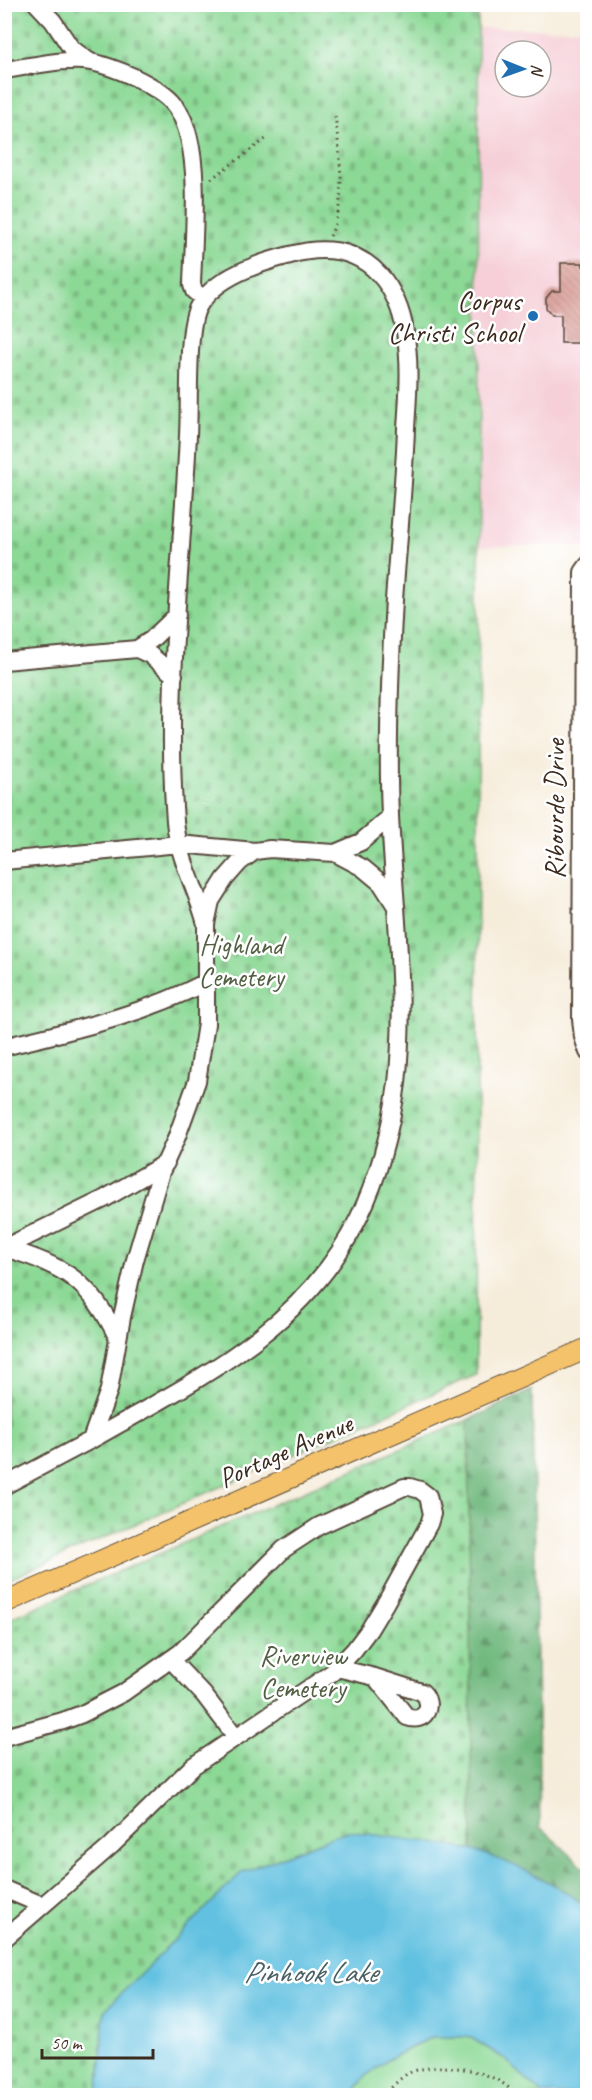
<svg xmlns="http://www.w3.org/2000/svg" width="592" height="2100" viewBox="0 0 592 2100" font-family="Caveat,sans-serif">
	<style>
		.built { fill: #f6cfd8; fill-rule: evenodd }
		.forest { fill: url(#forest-firs); stroke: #56724e; stroke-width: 1.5 }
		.cemetery { fill: url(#cemetery-stones); stroke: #64825a; stroke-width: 1.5 }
		.park { fill: #8cd996; stroke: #64825a; stroke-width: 1.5 }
		.water { fill: #62c1e1; stroke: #4e7680; stroke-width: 1.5 }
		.building { fill: url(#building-back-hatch) }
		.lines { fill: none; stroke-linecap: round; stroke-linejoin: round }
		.minor-casing { stroke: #57473a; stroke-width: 20 }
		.major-casing { stroke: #57473a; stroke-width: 22 }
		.path { stroke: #57473a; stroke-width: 3; stroke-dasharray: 1.5 4.5; stroke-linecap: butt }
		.minor { stroke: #fff; stroke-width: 16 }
		.major { stroke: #f4c26a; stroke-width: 20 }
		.poi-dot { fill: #1f6fb2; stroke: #fff; stroke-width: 2 }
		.labels { text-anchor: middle; stroke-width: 5; stroke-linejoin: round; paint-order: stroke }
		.poi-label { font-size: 28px; fill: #3b2a1e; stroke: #fff; text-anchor: end }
		.street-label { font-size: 28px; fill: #3b2a1e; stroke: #fff }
		.park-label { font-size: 28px; fill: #535f42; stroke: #fff }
		.water-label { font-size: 30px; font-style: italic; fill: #495f62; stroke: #fff }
	</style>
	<defs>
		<pattern id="forest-firs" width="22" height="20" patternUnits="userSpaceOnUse" patternTransform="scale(1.5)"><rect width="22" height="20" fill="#71b97f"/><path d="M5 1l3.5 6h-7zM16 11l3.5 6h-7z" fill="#5e9767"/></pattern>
		<pattern id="cemetery-stones" width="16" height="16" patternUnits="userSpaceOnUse" patternTransform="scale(1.5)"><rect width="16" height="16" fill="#8cd996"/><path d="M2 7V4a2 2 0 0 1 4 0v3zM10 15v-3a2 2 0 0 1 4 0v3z" fill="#7aba81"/></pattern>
		<pattern id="building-back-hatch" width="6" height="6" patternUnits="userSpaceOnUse" patternTransform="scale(1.5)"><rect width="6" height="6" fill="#d8968f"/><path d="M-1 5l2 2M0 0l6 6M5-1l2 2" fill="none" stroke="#b07b74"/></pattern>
	</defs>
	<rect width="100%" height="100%" fill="#fff"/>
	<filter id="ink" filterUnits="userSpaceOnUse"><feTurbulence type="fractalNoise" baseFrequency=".0167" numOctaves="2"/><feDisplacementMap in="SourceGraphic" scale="12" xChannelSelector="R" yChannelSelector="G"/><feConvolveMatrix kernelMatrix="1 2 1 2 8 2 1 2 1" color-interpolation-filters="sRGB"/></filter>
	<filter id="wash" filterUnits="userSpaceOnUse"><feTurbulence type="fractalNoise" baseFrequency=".008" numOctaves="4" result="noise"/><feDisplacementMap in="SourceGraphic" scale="24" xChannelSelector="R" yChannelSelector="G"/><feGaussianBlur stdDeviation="1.35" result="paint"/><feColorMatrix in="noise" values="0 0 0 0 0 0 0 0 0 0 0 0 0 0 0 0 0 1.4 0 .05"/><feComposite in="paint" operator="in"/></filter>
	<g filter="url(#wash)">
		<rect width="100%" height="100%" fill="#f6ecda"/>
		<path class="built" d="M478,28l109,1v517h-108zM505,51h36v36h-36z"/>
		<path class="forest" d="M532,1390l8,437 47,43v37c-34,-27 -75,-41 -115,-56l-4,-431z"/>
		<path class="cemetery" d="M5,5h473l1,541 -3,829 -471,206z
			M468,1420l4,431 -125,-20 -248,255 -4,9h-90l-1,-474z"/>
		<path class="park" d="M432,2037h38l35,22 38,36 -192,1 16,-21 22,-16z"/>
		<path class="water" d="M347,1831c39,6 85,10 124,19 35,9 88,35 116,57v188h-44l-38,-36 -35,-22h-38l-43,22 -22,16 -16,20h-256l4,-9 5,-75 138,-139z"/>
		<g id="blocks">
			<path class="building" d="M561,263h22v3h5v74h-5v3h-22v-28h-9l-6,-7v-10l6,-7h9z"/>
		</g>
	</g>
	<g filter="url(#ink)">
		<use href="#blocks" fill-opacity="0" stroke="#57473a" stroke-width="1.5"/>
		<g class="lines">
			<defs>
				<path id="minor" d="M37,4l16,17 18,27 19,14
					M4,70c26,-3 62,-13 87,-8 14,3 30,9 43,15 13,7 28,14 38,25 33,35 21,136 20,183l2,6 10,8
					M588,565l-5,7 -2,447 2,18 5,15
					M137,649l13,6 24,20
					M4,661l133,-12 14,-9 26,-25
					M335,853l26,-11 29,-25
					M4,861l175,-17 76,7 15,-2 65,4 28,15 18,15 14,22
					M4,1047c69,-17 139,-32 202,-65
					M4,1248l100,-49 62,-36
					M5,1248c59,18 86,33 113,91
					M91,1440c103,-59 214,-110 268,-223 20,-41 32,-88 38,-134 10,-90 -3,-178 -7,-268 -3,-69 0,-146 4,-215 4,-57 10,-114 12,-172 2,-31 5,-65 -1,-96 -3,-21 -12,-43 -26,-58 -24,-26 -57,-28 -89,-19 -31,8 -75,22 -92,52 -12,22 -8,99 -10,128 -6,128 -23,258 -13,386 3,37 22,68 31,103
					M4,1486l87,-46 18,-50 13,-73 13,-57 26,-88 15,-33 21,-58 9,-57v-100l5,-23 14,-22 15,-17 15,-11
					M171,1660l33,35 32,42
					M337,1668l38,9
					M375,1677l47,15c13,13 3,32 -15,25z
					M4,1737l59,-16 19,-7 41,-21 58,-41 103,-103 35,-23 85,-39h6l10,3 8,6 4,18 -3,10 -43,78 -17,28 -15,20 -21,22 -140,94 -82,80 -107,93
					M4,1889l38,16"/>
				<path id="major" d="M4,1603l584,-255"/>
			</defs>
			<use href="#minor" class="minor-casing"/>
			<use href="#major" class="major-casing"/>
			<path class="path" d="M211,179l56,-41
				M330,236c18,-36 9,-83 5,-122
				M383,2096c7,-7 16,-17 24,-22 28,-15 91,-5 109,22"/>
			<use href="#minor" class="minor"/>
			<use href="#major" class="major"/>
		</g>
	</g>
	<circle class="poi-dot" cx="533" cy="316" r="6"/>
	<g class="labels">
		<g class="poi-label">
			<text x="521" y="310">Corpus<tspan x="521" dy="32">Christi School</tspan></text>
		</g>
		<g class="street-label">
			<text transform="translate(554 809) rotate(-90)" y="10">Ribourde Drive</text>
			<text transform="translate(285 1450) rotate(-24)" y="10">Portage Avenue</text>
		</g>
		<g class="park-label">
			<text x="241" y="954">Highland<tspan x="241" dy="32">Cemetery</tspan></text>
			<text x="303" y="1665">Riverview<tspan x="303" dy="32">Cemetery</tspan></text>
		</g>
		<g class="water-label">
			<text x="310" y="1982">Pinhook Lake</text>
		</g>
	</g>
	<rect width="592" height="2100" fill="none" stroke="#fff" stroke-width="24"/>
	<g transform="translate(523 69) rotate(91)"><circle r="28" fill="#ffffff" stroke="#b1aaa5" stroke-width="1.5"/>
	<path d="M0-4.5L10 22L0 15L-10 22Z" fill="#1f6fb2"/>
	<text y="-9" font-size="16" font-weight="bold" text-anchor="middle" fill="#3b2a1e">N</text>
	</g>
	<path d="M42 2049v9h111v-9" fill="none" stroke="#3b2a1e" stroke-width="3"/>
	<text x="51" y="2049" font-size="18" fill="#3b2a1e" stroke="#ffffff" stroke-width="4.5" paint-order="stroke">50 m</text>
</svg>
